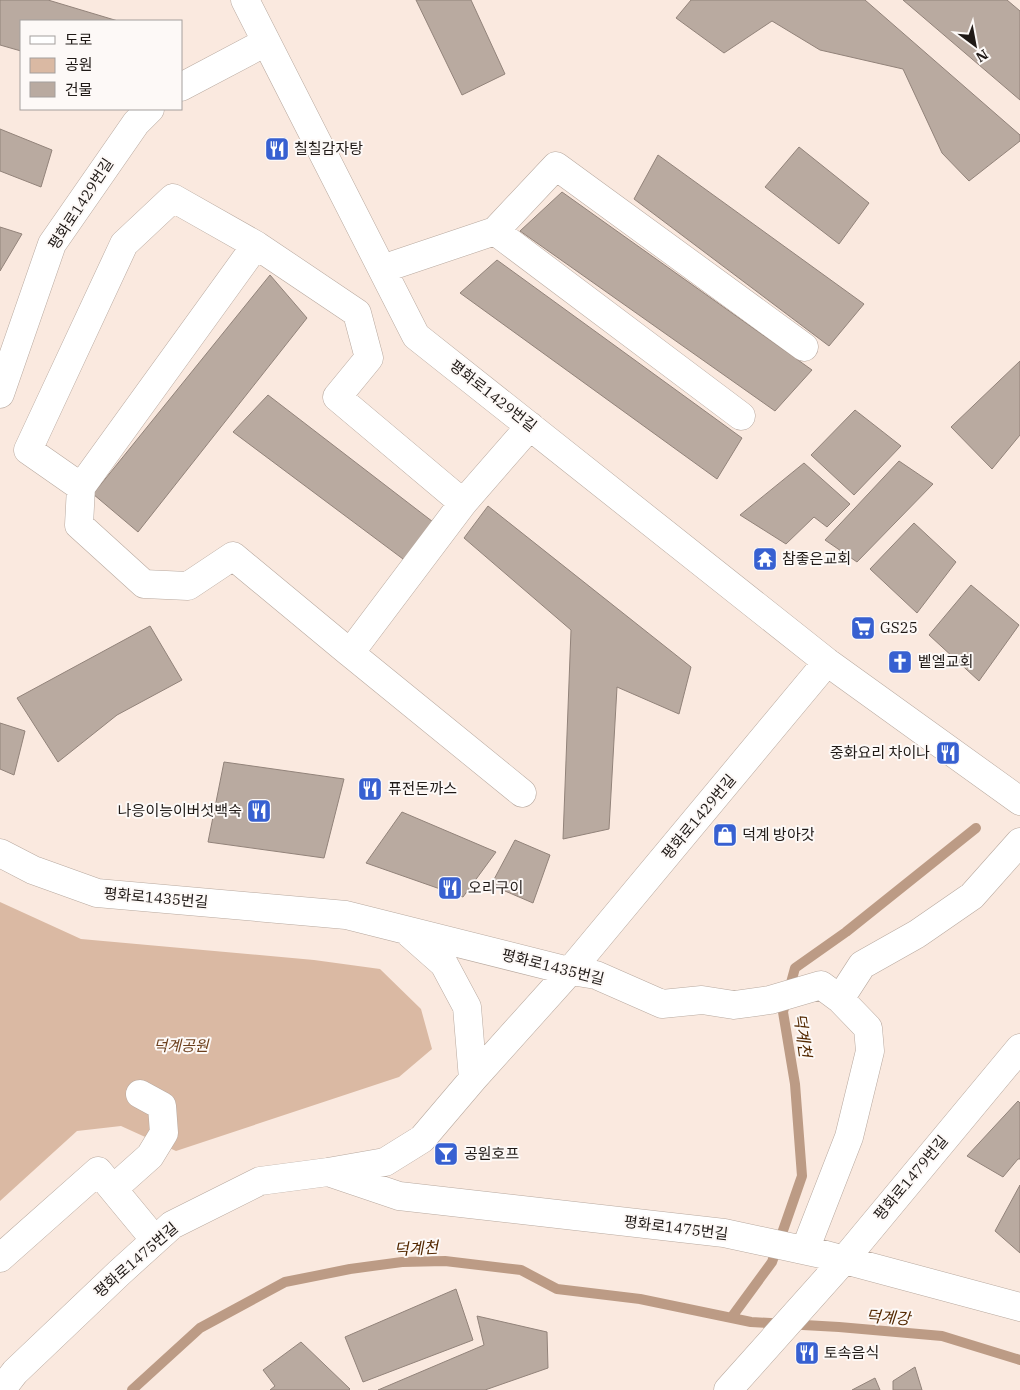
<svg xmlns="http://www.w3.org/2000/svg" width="1020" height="1390" viewBox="0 0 1020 1390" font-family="'IBM Plex Serif','Noto Sans KR',serif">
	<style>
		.green { fill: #dab9a3 }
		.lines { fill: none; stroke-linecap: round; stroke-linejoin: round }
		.stream { stroke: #bc9b85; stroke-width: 10 }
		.building { fill: #b9aaa0; stroke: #92837a }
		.minor-casing { stroke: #b8a99f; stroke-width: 29 }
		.minor { stroke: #fff; stroke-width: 28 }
		.labels { text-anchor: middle; stroke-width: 4; stroke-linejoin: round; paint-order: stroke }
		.poi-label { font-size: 15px; fill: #1f1916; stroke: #fdf9f7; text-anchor: start }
		.street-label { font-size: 15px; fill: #1f1916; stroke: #fdf9f7 }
		.park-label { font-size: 15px; font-style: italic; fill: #6c3f1c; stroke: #fdf9f7 }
		.water-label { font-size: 16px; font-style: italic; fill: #532801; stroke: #fdf9f7 }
	</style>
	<rect width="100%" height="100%" fill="#fae9df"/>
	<path class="green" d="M0,902l81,37 233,21 66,9 41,40 11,40 -33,28 -223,74 -55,-25 -44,5 -77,70z"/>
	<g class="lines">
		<path class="stream" d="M731,1318l41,-56 30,-86 -7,-92 -12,-72 12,-44 51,-36 130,-104
			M132,1390l68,-62 85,-46 65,-13 52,-7 43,-1 76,9 36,19 83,10 111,23 88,5 103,9 78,24"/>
	</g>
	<path class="building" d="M0,0h48l70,21h-97v30l-21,-6z
		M416,0h55l34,74 -43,21z
		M691,0h174l155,135v6l-51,40 -27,-28 -39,-84 -83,-19 -48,-29 -48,32 -48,-35z
		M903,0h104l13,11v89z
		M0,129l52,21 -11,37 -41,-16z
		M799,147l70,56 -30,41 -74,-57z
		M658,155l206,149 -35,42 -195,-147z
		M562,192l250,178 -37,41 -255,-180z
		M0,227l22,7 -22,37z
		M497,260l245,178 -25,41 -257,-186z
		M270,275l37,43 -169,214 -45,-38z
		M1020,361v74l-28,34 -41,-42z
		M268,395l169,130 -34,34 -170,-127z
		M855,410l46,36 -47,49 -43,-40z
		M899,461l34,23 -76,78 -32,-22z
		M804,463l46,41 -23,23 -13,-10 -28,27 -46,-29z
		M488,506l203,161 -12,47 -62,-27 -8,142 -46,10 8,-209 -107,-92z
		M914,523l42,39 -39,51 -47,-44z
		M971,585l48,40 -40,56 -50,-46z
		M150,626l32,54 -65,35 -59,47 -41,-64z
		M0,723l25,8 -11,44 -14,-6z
		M224,762l120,17 -20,79 -116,-16z
		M402,812l94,40 -33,45 -97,-34z
		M515,840l35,15 -17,48 -42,-18z
		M1018,1101l2,2v56h-2l-15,18 -36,-21z
		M1020,1185v68l-25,-22z
		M456,1289l17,51 -110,42 -18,-45z
		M477,1316l70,16 1,36 -63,22h-107l106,-45z
		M301,1342l49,47 -1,1h-79l5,-4 -12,-16z
		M915,1367l7,23h-29v-9z
		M875,1378l5,12h-28z"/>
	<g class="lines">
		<defs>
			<path id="minor" d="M245,0l171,336 411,326 193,139
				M181,87l85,-45
				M495,231l246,185
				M256,245l-83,-47 -49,46 -96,206 53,37 175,-242 101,68 12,45 -32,39 126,106 67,-77
				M382,269l113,-38 61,-65 248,181
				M0,394l52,-150 84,-121 14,-14
				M81,487l-2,38 65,59 44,2 45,-30 117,97
				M463,503l-113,150 172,140
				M0,853l33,17 64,23 249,22 219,55 31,5 66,29 40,-4 32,5 36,-5 51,-15 19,14
				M410,934l34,30 23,43 6,72
				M331,1173l68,23 325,37 102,22 194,52
				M113,1189l37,-33 14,-23 -2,-27 -22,-12
				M805,1250l44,-113 21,-86 -2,-23 -28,-29 22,-34 55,-31 55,-38 48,-54
				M0,1258l98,-87 57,69
				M1,1390l14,-18 104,-99 53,-48 88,-44 68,-9 57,-10 37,-23 51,-60 97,-108 257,-309
				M728,1390l116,-130 176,-212"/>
		</defs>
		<use href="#minor" class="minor-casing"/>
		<use href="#minor" class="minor"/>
	</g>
	<defs>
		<symbol id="restaurant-square" viewBox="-11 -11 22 22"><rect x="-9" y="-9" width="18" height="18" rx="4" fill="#3760d1" stroke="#fdf9f7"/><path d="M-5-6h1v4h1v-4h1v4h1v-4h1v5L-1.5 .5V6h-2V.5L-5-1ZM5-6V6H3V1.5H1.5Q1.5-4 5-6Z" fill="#fff"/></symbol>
		<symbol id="temple-square" viewBox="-11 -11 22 22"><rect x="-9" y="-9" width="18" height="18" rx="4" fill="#3760d1" stroke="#fdf9f7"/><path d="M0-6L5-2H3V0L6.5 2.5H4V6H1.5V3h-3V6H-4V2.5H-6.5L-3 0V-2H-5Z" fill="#fff"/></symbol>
		<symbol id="supermarket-square" viewBox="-11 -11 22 22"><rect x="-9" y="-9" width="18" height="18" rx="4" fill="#3760d1" stroke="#fdf9f7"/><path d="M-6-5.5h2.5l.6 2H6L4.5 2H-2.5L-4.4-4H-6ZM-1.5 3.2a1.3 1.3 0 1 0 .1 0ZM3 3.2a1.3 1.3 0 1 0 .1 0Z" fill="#fff"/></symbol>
		<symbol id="church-square" viewBox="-11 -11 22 22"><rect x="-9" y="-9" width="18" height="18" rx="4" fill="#3760d1" stroke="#fdf9f7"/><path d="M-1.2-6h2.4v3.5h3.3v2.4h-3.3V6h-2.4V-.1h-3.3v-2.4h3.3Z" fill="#fff"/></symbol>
		<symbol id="shop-square" viewBox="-11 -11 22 22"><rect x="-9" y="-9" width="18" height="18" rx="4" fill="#3760d1" stroke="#fdf9f7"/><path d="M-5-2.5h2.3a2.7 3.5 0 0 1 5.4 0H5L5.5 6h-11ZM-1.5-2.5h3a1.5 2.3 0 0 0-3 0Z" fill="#fff"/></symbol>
		<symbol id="bar-square" viewBox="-11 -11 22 22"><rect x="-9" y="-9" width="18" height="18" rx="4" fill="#3760d1" stroke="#fdf9f7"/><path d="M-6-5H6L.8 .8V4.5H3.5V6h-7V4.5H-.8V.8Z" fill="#fff"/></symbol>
	</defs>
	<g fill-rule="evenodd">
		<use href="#restaurant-square" x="263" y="135" width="28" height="28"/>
		<use href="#temple-square" x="751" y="545" width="28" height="28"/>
		<use href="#supermarket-square" x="849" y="614" width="28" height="28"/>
		<use href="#church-square" x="886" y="648" width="28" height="28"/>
		<use href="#restaurant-square" x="934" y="739" width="28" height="28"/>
		<use href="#restaurant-square" x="356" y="775" width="28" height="28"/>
		<use href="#restaurant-square" x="245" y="797" width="28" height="28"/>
		<use href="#shop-square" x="711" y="821" width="28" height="28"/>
		<use href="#restaurant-square" x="436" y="874" width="28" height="28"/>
		<use href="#bar-square" x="432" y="1140" width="28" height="28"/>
		<use href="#restaurant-square" x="793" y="1339" width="28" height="28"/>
	</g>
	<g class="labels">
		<g class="poi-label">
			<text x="294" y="154">칠칠감자탕</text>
			<text x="782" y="564">참좋은교회</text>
			<text x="880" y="633">GS25</text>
			<text x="918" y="667">벹엘교회</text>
			<text x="930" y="758" text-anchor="end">중화요리 차이나</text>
			<text x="388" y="794">퓨전돈까스</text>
			<text x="242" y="816" text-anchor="end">나응이능이버섯백숙</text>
			<text x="742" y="840">덕계 방아갓</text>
			<text x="468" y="893">오리구이</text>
			<text x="464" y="1159">공원호프</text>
			<text x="824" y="1358">토속음식</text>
		</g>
		<g class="street-label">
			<text transform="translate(81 204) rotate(-57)" y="5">평화로1429번길</text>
			<text transform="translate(493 396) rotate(38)" y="5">평화로1429번길</text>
			<text transform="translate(699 817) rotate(-50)" y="5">평화로1429번길</text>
			<text transform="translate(156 898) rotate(5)" y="5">평화로1435번길</text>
			<text transform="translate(553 967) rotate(14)" y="5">평화로1435번길</text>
			<text transform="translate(911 1178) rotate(-50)" y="5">평화로1479번길</text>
			<text transform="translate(676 1228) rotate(7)" y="5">평화로1475번길</text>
			<text transform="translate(136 1260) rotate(-41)" y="5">평화로1475번길</text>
		</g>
		<g class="park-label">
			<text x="181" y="1051">덕계공원</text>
		</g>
		<g class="water-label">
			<text transform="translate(803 1035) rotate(82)" y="6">덕계천</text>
			<text transform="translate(416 1248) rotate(-3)" y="6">덕계천</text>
			<text transform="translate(888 1317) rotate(4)" y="6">덕계강</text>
		</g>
	</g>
	<rect x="20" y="20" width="162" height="90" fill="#fdf9f7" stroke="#a49f9d"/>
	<rect x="30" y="36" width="25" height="8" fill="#ffffff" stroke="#a49f9d"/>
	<text x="65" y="45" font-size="15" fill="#1f1916">도로</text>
	<rect x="30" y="58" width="25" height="15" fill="#dab9a3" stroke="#a49f9d"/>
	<text x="65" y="70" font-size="15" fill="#1f1916">공원</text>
	<rect x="30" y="82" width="25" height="15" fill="#b9aaa0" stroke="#a49f9d"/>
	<text x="65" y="95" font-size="15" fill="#1f1916">건물</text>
	<g transform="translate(975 45) rotate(148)" stroke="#fdf9f7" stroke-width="4" paint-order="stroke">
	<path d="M0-4L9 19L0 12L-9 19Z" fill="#1f1916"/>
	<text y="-8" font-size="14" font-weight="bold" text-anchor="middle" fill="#1f1916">N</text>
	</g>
</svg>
